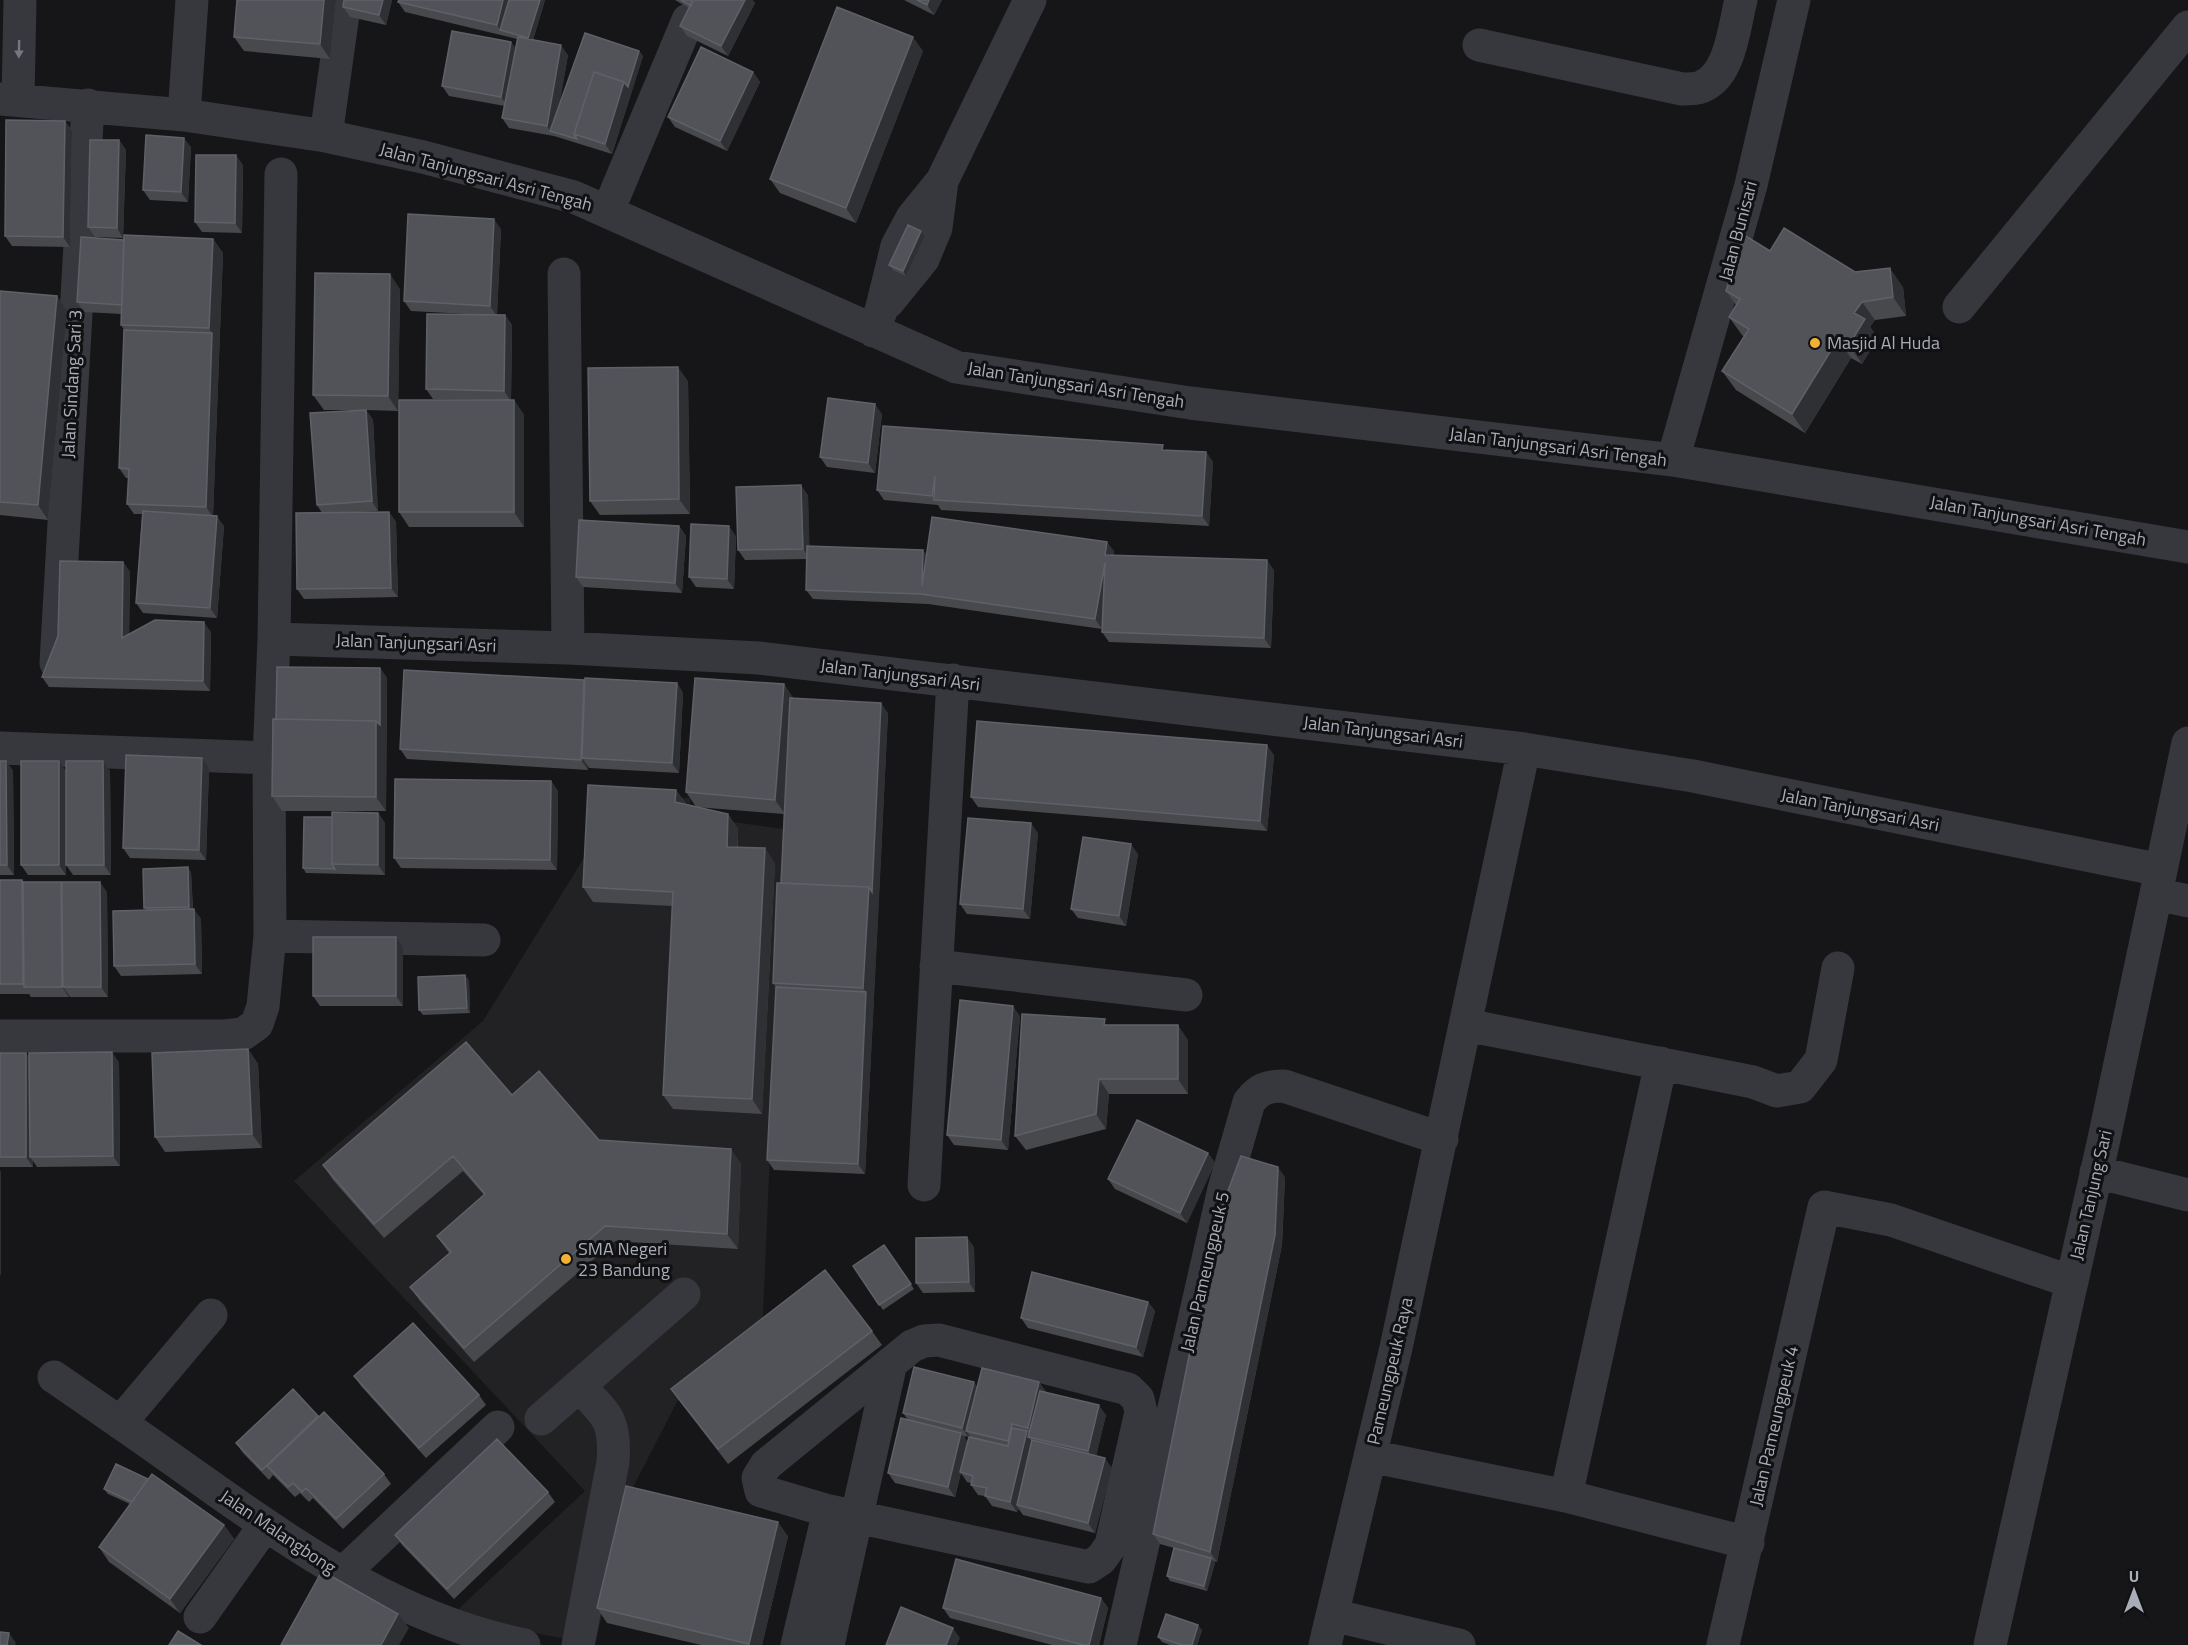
<svg xmlns="http://www.w3.org/2000/svg" width="2188" height="1645" viewBox="0 0 2188 1645" font-family="'Titillium Web',sans-serif">
	<style>
		.built { fill: #222225 }
		.lines { fill: none; stroke-linecap: round; stroke-linejoin: round }
		.minor { stroke: #37383d; stroke-width: 33 }
		.wall { fill: #47494d; fill-rule: evenodd }
		.shaded-wall { fill: #2f3033 }
		.building { fill: #525359; stroke: #5f6168; stroke-width: 1.5 }
		.oneway { fill: #757881 }
		.poi-dot { fill: #f2b134; stroke: #111113; stroke-width: 2 }
		.labels { text-anchor: middle; stroke-width: 6; stroke-linejoin: round; paint-order: stroke }
		.street-label { font-size: 18px; fill: #a8adb8; stroke: #111113 }
		.poi-label { font-size: 18px; fill: #a8adb8; stroke: #111113; text-anchor: start }
	</style>
	<rect width="100%" height="100%" fill="#161618"/>
	<path class="built" d="M590,791l100,7 1,18 93,13 -22,508 -85,65 -47,91 -35,152 -110,-22 -31,-10 131,-122 -291,-310 189,-160 104,-168z"/>
	<g class="lines">
		<path class="minor" d="M1479,45l203,44c6,0 14,0 19,-2 30,-11 33,-61 40,-87
			M0,99l184,16 142,21 97,21 151,40 382,170 234,36 483,57 515,87
			M18,99l2,-99
			M184,115l8,-115
			M326,136l19,-136
			M608,211l80,-191
			M564,274l4,374
			M888,302l35,-43 13,-31 6,-47
			M1959,307l229,-280
			M873,331l8,-20 16,-65 15,-28 30,-37 88,-181
			M1673,460l78,-275 43,-185
			M274,639l294,9 191,10 765,91 169,27 468,94
			M56,663l32,-558
			M0,748l269,10
			M2156,894l32,7
			M270,936l214,4
			M936,966l250,29
			M1466,1025l287,57 24,9 23,-4 21,-27 17,-92
			M0,1036h224l19,-2 14,-10 6,-18 7,-70 -1,-178 5,-119 7,-465
			M2096,1172l92,23
			M924,1185l29,-505
			M939,1340l189,49 10,10 3,13 -30,133 -10,14 -12,8 -260,-56 -68,-20 -3,-13 8,-13 146,-119 12,-5z
			M54,1377c54,37 107,74 160,112 98,69 191,131 310,156
			M541,1419l143,-125
			M120,1423l91,-108
			M1370,1456l196,40 182,47
			M1566,1496l95,-433
			M341,1575l157,-148
			M1332,1615l127,30
			M200,1617l65,-92
			M578,1645l35,-183c3,-42 -6,-47 -34,-76
			M797,1645l32,-134
			M828,1645l63,-282
			M1120,1645l104,-456 25,-87c10,-13 18,-16 35,-16l158,53
			M1325,1645l71,-297 128,-599
			M1723,1645l101,-438 67,13 181,62
			M1990,1645l114,-506 84,-396"/>
	</g>
	<path class="wall" d="M237,0h99l-6,59 -86,-8 -10,-14z
		M344,0h48l-6,25 -36,-8 -7,-10z
		M545,0l-12,40 35,15 -9,50 80,-54 4,5 -31,98 -58,-18 -45,-8 -7,-10 3,-12 -56,-10 -7,-10 69,-44 4,6 2,-9 -112,-27 -7,-10z
		M675,0h77l3,3 -27,53 -41,-20 -7,-10 9,-18z
		M904,0h38l-8,15z
		M923,51l-67,172 -76,-30 -10,-14z
		M753,72l7,10 -33,69 -52,-24 -7,-10z
		M65,121l7,10 -2,116 -58,-1 -7,-10z
		M119,140l7,10 -3,88 -28,-1 -7,-10z
		M191,147l-3,55 -38,-2 -7,-10z
		M243,165l-1,68 -40,-1 -7,-10z
		M501,229l-4,86h8l7,10 -1,75h3l10,15v112h-115l-10,-15 106,-112 -72,-1 -7,-10 59,-74 -74,-4 -7,-10z
		M921,231l4,5 -19,40 -13,-6 -4,-5z
		M213,239l10,14 -10,263 11,10 -7,92 -74,-5 -7,-10 6,-89h-8l-7,-10 2,-26h-3l-7,-10 5,-138 -3,-5v-11l-37,-2 -7,-10 47,-62z
		M1770,251l85,21 48,15 3,29 -31,4 -5,7 8,11 -16,26 -11,-6 -46,75 -69,-43 -14,-19 22,-34 -2,-2 -13,-18 7,-12 -10,-14z
		M400,289l-2,122 -32,-1 7,10 5,91 -20,1h31l7,10 2,75 -94,2 -7,-10 25,-76 -5,-8 44,-95h-37l-11,-15z
		M0,291l67,20 -19,209 -48,-5z
		M688,381l2,133 -90,1 -10,-14z
		M882,414l-7,59 -48,-6 -7,-10z
		M1166,450l40,2 7,10 -4,64 -268,-16 -3,-5 -54,-5 -7,-10z
		M808,495l1,51 114,4 4,6 187,-5 -1,4 161,15 -3,78 -162,-6 -7,-10v-3l-174,-25 -115,-5 -7,-9 1,-31 -62,1 -7,-10z
		M679,526l7,10 -4,57 -99,-6 -7,-10z
		M736,536l-2,53 -38,-2 -7,-10z
		M123,562l7,10 -1,62 82,-2 -1,59 -161,-4 -7,-10z
		M380,668l7,10 -1,133h-104l-10,-15 4,-77z
		M585,682l92,1 6,10 -4,80 -90,-5 -1,-2v4l-181,-11 -7,-10z
		M784,684l9,14 95,15 -23,461 -91,-4 -7,-10 9,-173 -3,-4 8,-100 3,-69 -88,-7 -10,-15z
		M1274,755l-7,76 -289,-24 -7,-10z
		M0,761h6l7,10 1,104h-14z
		M103,761l7,10 1,104h-38l-7,-10v-90v100h-38l-7,-10 45,-94z
		M209,768l-3,92 -76,-2 -7,-10z
		M551,781l7,10 -1,79 -156,-2 -7,-10z
		M676,790l10,14 42,10 10,15v18l37,16 -13,251 -89,-5 -10,-14 10,-189 -80,-4 -10,-15z
		M378,813l7,10v52l-79,-2 -3,-5 29,-51z
		M1038,833l-8,86 -63,-5 -7,-10z
		M1138,854l-12,72 -48,-8 -7,-9z
		M191,872l2,37 8,10 1,55 -81,2 -7,-10 32,-56 -2,-2z
		M0,880h22l2,2h37l1,2 45,8 1,105h-38l-1,-2v2h-38l-2,-3h-29z
		M403,947v59h-83l-7,-10z
		M469,980l1,33 -47,2 -4,-5z
		M1020,1016l-12,134 -54,-5 -7,-10z
		M1109,1025l79,15v54h-79l-3,35 -80,21 -11,-14z
		M248,1049l10,15 4,84 -97,4 -10,-15z
		M0,1053l29,5 90,4 1,104 -83,1 -4,-6v6h-33z
		M512,1095l87,45 142,23 -3,86 -123,-8 -141,121 -54,-61 -10,-14 39,-34 -12,-17 47,-41 -21,-24 -79,67 -51,-58 -10,-15z
		M1208,1153l7,10 -28,60 -72,-34 -7,-10z
		M1285,1177l-3,68 -65,317 -4,-1 2,2 -8,28 -37,-10 -3,-5 7,-28 -14,-4 -7,-10z
		M884,1245l30,44 -31,21 -30,-44z
		M974,1247l1,45 -52,1 -7,-10z
		M1148,1302l7,9 -12,46 -115,-29 -7,-10z
		M872,1331l10,14 -154,119 -47,-61 -10,-14z
		M354,1376l125,19 7,10 -60,53 -65,-72z
		M1039,1382l7,10 60,23 -10,41 16,12 -17,65 -72,-18 -5,-7 -1,4 -25,-6 -7,-10 -7,-1 -7,-10v-2l-4,-1 -6,-9 -6,24 -60,-14 -7,-10 20,-53 -5,-7 75,-26zM964,1436l5,1 -2,5z
		M293,1389l26,28 65,57 7,10 -48,45 -30,-31 -4,4 -9,-9 -5,4 -22,-22 -4,5 -26,-27 -7,-10z
		M104,1489l120,36 10,14 -54,74 -71,-51 -10,-15 31,-43 -22,-10z
		M548,1492l7,10 -101,97 -52,-54 -7,-10z
		M788,1536l-26,109h-61l-94,-22 -10,-15z
		M1101,1598l7,10 -9,37h-47l-102,-27 -7,-10z
		M1202,1630l-5,15h-27l-8,-3 -4,-5z"/>
	<path class="shaded-wall" d="M324,0h12l-6,59 -10,-15z
		M383,0h9l-6,25 -7,-10z
		M503,0h10l-13,30 -3,-5z
		M540,0h5l-13,43 -4,-5z
		M745,0h7l3,3 -27,53 -7,-10z
		M929,0h13l-8,15 -7,-10z
		M913,37l10,14 -67,172 -10,-15z
		M511,42l7,10 -10,55 -7,-10z
		M561,45l7,10 -13,77 -5,-1 -3,-5z
		M639,51l4,5 -31,98 -7,-10 19,-62z
		M753,72l7,10 -33,69 -7,-10z
		M65,121l7,10 -2,116 -7,-10z
		M184,138l7,9 -3,55 -7,-10z
		M119,140l7,10 -3,88 -6,-10z
		M236,155l7,10 -1,68 -7,-10z
		M494,219l7,10 -4,87 -7,-10z
		M921,231l4,5 -19,40 -3,-5z
		M213,239l10,14 -10,264 -7,-10 6,-174 -3,-5z
		M1890,268l13,19 3,29 -13,-19z
		M390,274l10,15 -2,122 -10,-15z
		M57,296l10,15 -19,209 -10,-15z
		M1862,302l13,18 -5,7 8,11 -16,26 -13,-19 5,-32z
		M505,315l7,10 -1,76 -7,-10z
		M1838,339l13,19 -46,75 -13,-19z
		M678,367l10,14 2,133 -11,-15z
		M514,400l10,15v112l-10,-15z
		M875,404l7,10 -7,59 -7,-10z
		M366,410l7,10 5,91 -6,-10z
		M1206,452l7,10 -4,64 -7,-10z
		M801,485l7,10 2,64 -7,-10z
		M389,512l7,10 2,75 -7,-9z
		M217,516l7,10 -7,92 -7,-10z
		M679,526l7,10 -4,57 -7,-10z
		M729,526l7,10 -2,53 -7,-10z
		M1107,542l7,9 -2,14 -7,-10z
		M923,550l7,10 -1,36 -7,-10z
		M1267,560l7,10 -3,78 -7,-10z
		M123,562l7,10 -1,76 -7,-10z
		M1105,563l-3,66 -7,-10z
		M204,622l7,10 -1,59 -7,-10z
		M380,668l7,10 -1,133 -10,-14v-76z
		M584,680l7,10 -9,68 6,8v4l-7,-10z
		M677,683l6,10 -4,80 -7,-10z
		M784,684l10,15 -9,115 -10,-14z
		M881,703l7,10 -9,189 -7,-10z
		M1267,745l7,10 -7,76 -7,-10z
		M202,758l7,10 -3,92 -7,-10z
		M6,761l7,10 1,104 -7,-10z
		M59,761l7,10v104l-7,-10z
		M103,761l7,10 1,104 -7,-10z
		M551,781l7,10 -1,79 -7,-10z
		M676,790l10,15 -11,-3z
		M378,813l7,10v52l-7,-10z
		M728,814l10,15 -1,33 -10,-15z
		M1031,823l7,10 -8,86 -7,-10z
		M1131,844l7,10 -12,72 -7,-10z
		M765,848l10,15 -13,251 -10,-15z
		M188,867l3,5 2,40 -4,-5z
		M22,880l7,10 -4,97 -2,-3z
		M61,882l7,10 -5,95 6,8v2l-7,-10z
		M100,882l7,10 1,105 -7,-10z
		M869,887l10,15 -14,272 -7,-10 8,-172 -3,-4z
		M194,909l7,10 1,55 -7,-10z
		M396,937l7,10v59l-7,-10z
		M465,975l4,5 1,33 -3,-5z
		M1013,1006l7,10 -12,134 -7,-10z
		M1178,1025l10,15v54l-10,-15z
		M248,1049l10,15 4,84 -10,-14z
		M112,1052l7,10 1,104 -7,-10z
		M26,1053l7,9 -3,95 3,4v6l-7,-10z
		M1099,1079l10,15 -3,35 -10,-15z
		M731,1149l10,14 -3,86 -11,-15z
		M1208,1153l7,10 -28,60 -7,-10z
		M1278,1167l7,10 -3,68 -65,317 -7,-10z
		M0,1170l1,2v104l-1,-2z
		M967,1237l7,10 1,45 -6,-10z
		M1148,1302l7,9 -12,46 -7,-10z
		M974,1382l7,10 -15,39 4,5 -1,2 -7,-10z
		M1039,1382l7,10 -11,46 -7,-10z
		M1099,1405l7,10 -11,46 -7,-10z
		M1027,1431l5,7 -4,-1 6,7 -17,61 1,3 -1,4 -7,-10z
		M961,1433l7,10 -13,54 -7,-10z
		M1105,1458l7,10 -17,65 -7,-10z
		M778,1522l10,14 -26,109h-13v-1z
		M224,1525l10,14 -54,74 -10,-14z
		M1211,1558l4,5 -8,28 -3,-5z
		M1101,1598l7,10 -9,37h-10z
		M398,1614l11,14 -10,17h-18z
		M1198,1625l4,5 -5,15h-5z
		M953,1628l7,10 -3,7h-11z
		M9,1633l7,10 -1,2h-8z"/>
	<path class="building" d="M237,0h87l-4,44 -86,-7z
		M344,0h39l-4,15 -36,-8z
		M399,0h104l-6,25 -99,-23z
		M509,0h31l-12,38 -28,-8z
		M681,0h12l-2,6z
		M693,0h52l-24,46 -41,-20z
		M917,0h12l-2,5z
		M837,7l76,30 -67,171 -76,-29z
		M452,31l59,11 -10,55 -59,-11z
		M585,33l54,18 -11,36 -4,-5 -30,-10 -20,62 3,5 -27,-8z
		M518,37l43,8 -14,81 -45,-8z
		M701,47l52,25 -33,69 -52,-24z
		M594,72l30,10 -19,62 -31,-10z
		M6,120l59,1 -2,116 -58,-1z
		M146,135l38,3 -3,54 -38,-2z
		M90,140h29l-2,88 -29,-1z
		M196,155h40l-1,68 -40,-1z
		M408,214l86,5 -4,87 -86,-5z
		M908,225l13,6 -18,40 -14,-6z
		M1784,228l71,44 35,-4 3,29 -31,5 -8,11 11,6 -16,26 -11,-6 -46,75 -70,-43 27,-42 -20,-12 11,-18 -14,-8 18,-56 26,16z
		M124,235l89,4 -4,89 -88,-3z
		M81,237l43,3 -2,65 -45,-3z
		M315,273l75,1 -2,122 -75,-1z
		M0,291l57,5 -19,209 -38,-3z
		M427,314l78,1 -1,76 -78,-2z
		M124,330l88,3 -6,174 -79,-3 2,-35 -10,-1z
		M678,367l1,132 -89,2 -2,-133z
		M828,398l47,6 -7,59 -48,-6z
		M399,400h115v112h-115z
		M366,410l6,91 -55,4 -7,-92z
		M883,426l280,19 -1,5 44,2 -4,64 -268,-16 1,-24 -3,20 -55,-6z
		M801,485l2,64 -65,1 -2,-63z
		M143,511l74,5 -7,92 -74,-5z
		M389,512l2,76 -94,1 -1,-76z
		M932,517l175,25 -2,13 162,5 -3,78 -162,-6 3,-69 -10,56 -174,-25 -115,-4 1,-44 116,4 -1,36z
		M579,520l100,6 -4,57 -99,-6z
		M691,524l38,2 -2,53 -38,-2z
		M60,561l63,1 -1,76 33,-18 49,2 -1,59 -161,-4 16,-41z
		M277,667l103,1v57l-4,-4 -100,-2z
		M404,670l180,10 -3,80 -181,-11z
		M585,678l92,5 -5,80 -90,-5z
		M695,678l89,6 -9,116 -89,-8z
		M790,698l91,5 -9,189 -3,-5 -88,-4z
		M273,719l103,2v76l-104,-1z
		M977,721l290,24 -7,76 -289,-24z
		M126,755l76,3 -3,92 -76,-2z
		M0,761h6l1,104h-7z
		M21,761h38v104h-38z
		M66,761h37l1,104h-38z
		M395,779l156,2 -1,79 -156,-2z
		M588,785l88,5 -1,12 53,12 -1,33 38,1 -13,251 -89,-4 10,-203 -90,-5z
		M332,812l46,1v52l-46,-1z
		M304,817h28v47l3,5 -32,-1z
		M968,818l63,5 -8,86 -63,-5z
		M1083,837l48,7 -12,72 -48,-7z
		M188,867l1,40 -45,1 -1,-39z
		M0,880h22l1,104h-23z
		M23,882h38l1,105h-38z
		M62,882h38l1,105h-38z
		M777,883l92,4 -6,101 -90,-5z
		M194,909l1,55 -81,2 -1,-55z
		M313,937h83v59h-83z
		M465,975l2,33 -48,2 -1,-33z
		M776,987l90,5 -8,172 -91,-4z
		M960,1000l53,6 -12,134 -54,-5z
		M1022,1014l83,5 -1,6h74v54h-79l-3,35 -81,22z
		M466,1042l46,53 27,-24 60,69 132,9 -4,85 -122,-8 -141,122 -54,-61 41,-35 -14,-16 48,-42 -32,-38 -79,68 -51,-59z
		M248,1049l4,85 -97,3 -3,-84z
		M112,1052l1,104 -83,1 -1,-104z
		M0,1053h26v104h-26z
		M1137,1120l71,33 -28,60 -72,-34z
		M1241,1156l37,11 -3,68 -65,317 -57,-18 63,-311z
		M967,1237l2,45 -53,1v-45z
		M884,1245l27,39 -32,21 -26,-39z
		M825,1270l47,61 -154,118 -47,-60z
		M1032,1272l116,30 -12,45 -115,-29z
		M413,1323l66,72 -60,53 -65,-72z
		M914,1367l60,15 -12,46 -59,-15z
		M982,1368l57,14 -11,46 -16,-4 -4,17 -42,-10z
		M293,1389l25,27 -56,54 -26,-27z
		M1040,1391l59,14 -11,46 -60,-14z
		M324,1412l60,62 -48,45 -30,-31 -4,4 -9,-9 -5,4 -21,-21z
		M901,1418l60,15 -13,54 -60,-14z
		M1012,1428l15,3 -17,71 -25,-6 2,-8 -16,-3 2,-9 -13,-4 9,-35 39,9z
		M497,1439l51,53 -101,97 -52,-54z
		M1032,1440l73,18 -17,65 -71,-18z
		M116,1464l32,15 -16,23 -28,-13z
		M152,1474l72,51 -54,74 -71,-52z
		M626,1486l152,36 -29,122 -152,-36z
		M1174,1548l37,10 -7,28 -37,-10z
		M956,1559l145,39 -12,47h-6l-140,-37z
		M322,1571l76,43 -17,31h-100z
		M901,1607l52,21 -7,17h-60z
		M1166,1614l32,11 -6,20h-10l-24,-8z
		M178,1631l23,14h-32z
		M0,1632l9,1 -2,12h-7z"/>
	<defs><path id="oneway-solid" d="M-6-.8H1V-3.2L6.5 0L1 3.2V.8H-6Z" transform="scale(1.5)"/></defs>
	<use class="oneway" href="#oneway-solid" transform="translate(19 49) rotate(91)"/>
	<g class="poi-dot">
		<circle cx="1815" cy="343" r="6"/>
		<circle cx="566" cy="1259" r="6"/>
	</g>
	<g class="labels">
		<g class="street-label">
			<text transform="translate(486 177) rotate(15)" y="6">Jalan Tanjungsari Asri Tengah</text>
			<text transform="translate(1738 231) rotate(-75)" y="6">Jalan Bunisari</text>
			<text transform="translate(72 384) rotate(-87)" y="6">Jalan Sindang Sari 3</text>
			<text transform="translate(1076 385) rotate(9)" y="6">Jalan Tanjungsari Asri Tengah</text>
			<text transform="translate(1558 447) rotate(7)" y="6">Jalan Tanjungsari Asri Tengah</text>
			<text transform="translate(2038 521) rotate(10)" y="6">Jalan Tanjungsari Asri Tengah</text>
			<text transform="translate(416 643) rotate(2)" y="6">Jalan Tanjungsari Asri</text>
			<text transform="translate(900 675) rotate(7)" y="6">Jalan Tanjungsari Asri</text>
			<text transform="translate(1383 732) rotate(7)" y="6">Jalan Tanjungsari Asri</text>
			<text transform="translate(1860 810) rotate(11)" y="6">Jalan Tanjungsari Asri</text>
			<text transform="translate(2091 1195) rotate(-77)" y="6">Jalan Tanjung Sari</text>
			<text transform="translate(1205 1272) rotate(-77)" y="6">Jalan Pameungpeuk 5</text>
			<text transform="translate(1390 1371) rotate(-77)" y="6">Pameungpeuk Raya</text>
			<text transform="translate(1774 1426) rotate(-77)" y="6">Jalan Pameungpeuk 4</text>
			<text transform="translate(278 1532) rotate(34)" y="6">Jalan Malangbong</text>
		</g>
		<g class="poi-label">
			<text x="1827" y="349">Masjid Al Huda</text>
			<text x="578" y="1255">SMA Negeri<tspan x="578" dy="21">23 Bandung</tspan></text>
		</g>
	</g>
	<g transform="translate(2134 1591)" stroke="#111113" stroke-width="4.5" paint-order="stroke">
	<path d="M0-4.5L10 22L0 15L-10 22Z" fill="#a8adb8"/>
	<text y="-9" font-size="16" font-weight="bold" text-anchor="middle" fill="#a8adb8">U</text>
	</g>
</svg>
